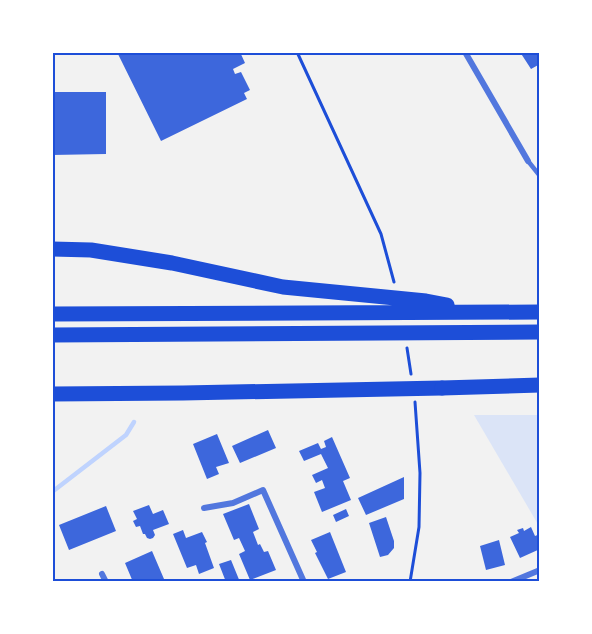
<svg xmlns="http://www.w3.org/2000/svg" width="592" height="634" viewBox="0 0 592 634" font-family="Arial,sans-serif">
	<style>
		.green { fill: #dbe4f7 }
		.lines { fill: none; stroke-linecap: round; stroke-linejoin: round }
		.stream { stroke: #bfd3fe; stroke-width: 4.5 }
		.building { fill: #3d67dc }
		.path { stroke: #1d4ed8; stroke-width: 3 }
		.service { stroke: #5277de; stroke-width: 4.5 }
		.minor { stroke: #5277de; stroke-width: 6 }
		.primary { stroke: #1d4ed8; stroke-width: 15 }
		.trunk { stroke: #1d4ed8; stroke-width: 15 }
		.neatline { fill: none; stroke: #1d4ed8; stroke-width: 2 }
	</style>
	<rect width="100%" height="100%" fill="#f2f2f2"/>
	<path class="green" d="M474,415h65v111z"/>
	<g class="lines">
		<path class="stream" d="M52,492l74,-57 8,-13"/>
	</g>
	<path class="building" d="M117,52h123l5,11 -12,6 2,5 6,-2 9,18 -6,3 3,6 -86,42z
		M520,52h20v12l-9,5z
		M52,92h54v62l-54,1z
		M268,430l8,18 -36,15 -8,-17z
		M217,434l12,29 -13,4 3,7 -12,5 -14,-35z
		M332,437l18,41 -7,3 8,19 -29,12 -8,-20 11,-4 -3,-8 -6,3 -4,-8 16,-7 -7,-14 -17,7 -5,-10 19,-8 3,6 5,-2 -2,-6z
		M404,477v22l-38,16 -8,-17z
		M249,504l10,25 -6,3 5,13 2,-1 4,8 4,-1 8,19 -26,10 -11,-26 6,-3 -6,-13 -5,2 -11,-26z
		M149,505l4,9 10,-4 6,14 -16,6 2,5 -2,3 -3,1 -3,-1 -2,-4h-2l-3,-8 -4,1 -3,-6 4,-2 -4,-8z
		M106,506l10,25 -47,19 -10,-25z
		M346,509l3,7 -13,6 -3,-7z
		M386,517l8,24v7l-6,7 -8,2 -11,-34z
		M531,527l4,9 5,-2v15l-20,9 -10,-21 9,-4 -2,-3 6,-2 1,3z
		M183,530l3,8 16,-6 5,10 -2,1 9,25 -15,6 -3,-9 -9,3 -14,-34z
		M330,532l16,40 -18,7 -13,-26 2,-1 -6,-12z
		M499,540l6,25 -19,5 -6,-24z
		M152,551l12,28 -6,3h-25l-8,-19z
		M231,560l9,22h-14l-7,-18z"/>
	<g class="lines">
		<path class="path" d="M297,52l84,182 13,48
			M407,348l4,26
			M410,582l9,-55 1,-54 -5,-71"/>
		<path class="service" d="M528,161l12,15"/>
		<path class="minor" d="M465,52l63,109
			M204,508l29,-5 30,-13 41,92
			M102,574l4,8
			M511,582l29,-12"/>
		<path class="primary" d="M52,394l131,-1 259,-5"/>
		<path class="trunk" d="M52,249l39,1 81,13 111,24 143,14 21,4
			M52,314l488,-2
			M52,335l488,-3
			M442,388l98,-3"/>
	</g>
	<rect width="592" height="634" fill="none" stroke="#ffffff" stroke-width="108"/>
	<rect x="54" y="54" width="484" height="526" class="neatline"/>
</svg>
